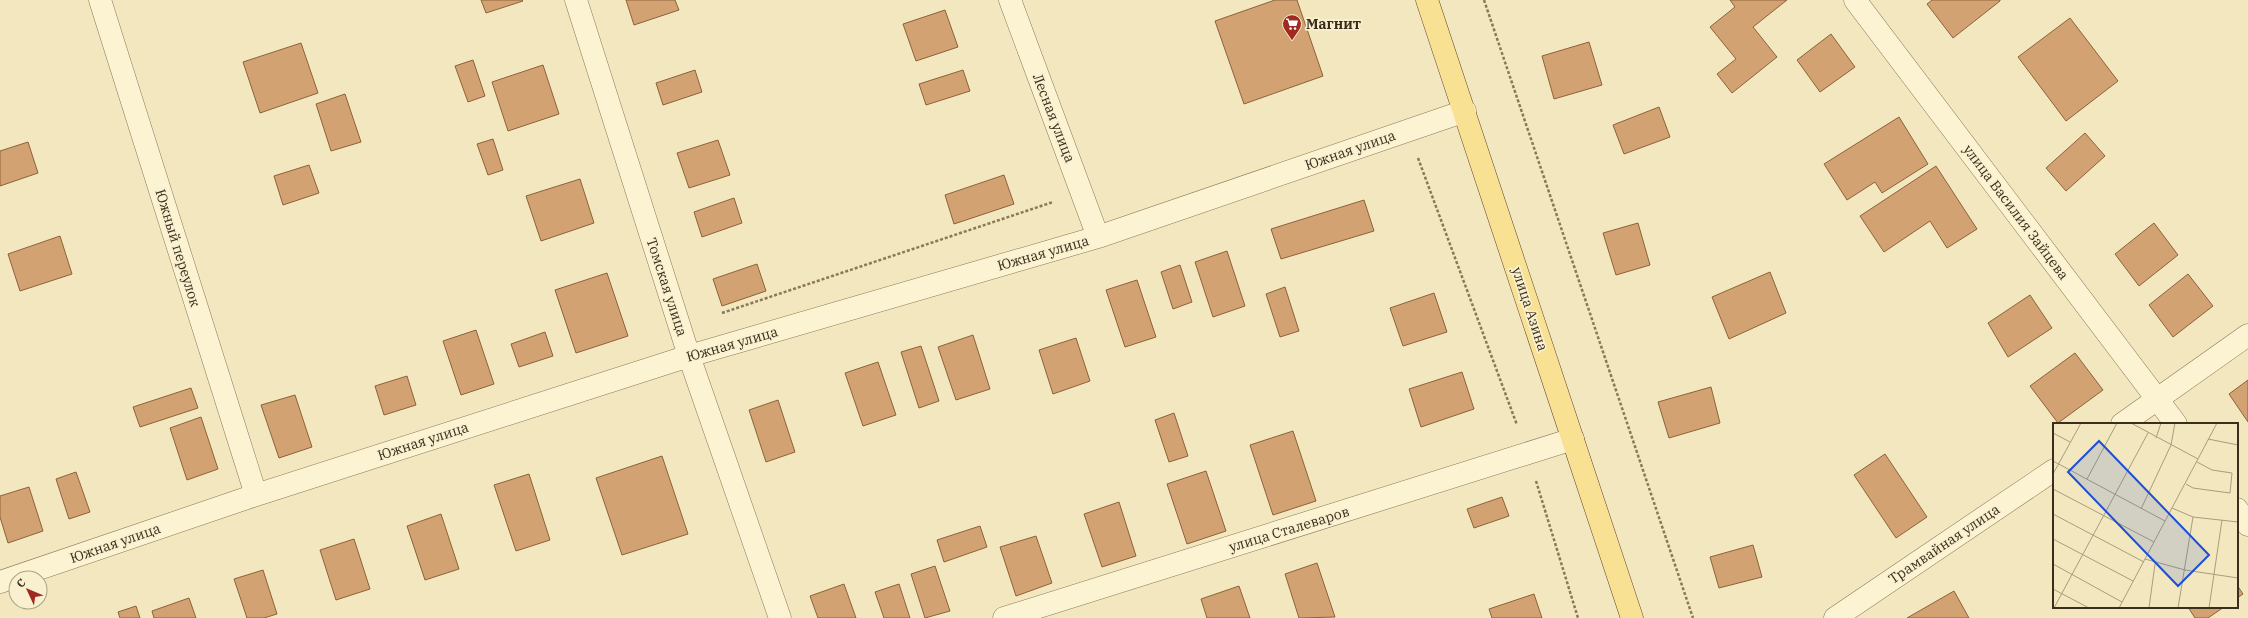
<svg xmlns="http://www.w3.org/2000/svg" width="2248" height="618" viewBox="0 0 2248 618" font-family="'IBM Plex Serif',serif">
	<style>
		.building { fill: #d3a272; stroke: #8d6239 }
		.lines { fill: none; stroke-linecap: round; stroke-linejoin: round }
		.minor-casing { stroke: #8c7756; stroke-width: 23 }
		.major-casing { stroke: #59442b; stroke-width: 23 }
		.path { stroke: #8c7756; stroke-width: 2.5; stroke-dasharray: 3 2; stroke-linecap: butt }
		.minor { stroke: #fcf3d3; stroke-width: 22 }
		.major { stroke: #f8e193; stroke-width: 22 }
		.labels { text-anchor: middle; stroke-width: 3.5; stroke-linejoin: round; paint-order: stroke }
		.poi-label { font-size: 14px; font-weight: bold; fill: #3a2d1c; stroke: #f8f0cf; text-anchor: start }
		.street-label { font-size: 14px; fill: #3a2d1c; stroke: #f8f0cf }
		.inset-road { fill: none; stroke: #a89d7e; stroke-width: 1 }
		.view { fill: #1d4ed8; fill-opacity: 0.15; stroke: #1d4ed8; stroke-width: 2 }
		.inset-edge { fill: none; stroke: #3a2d1c; stroke-width: 2 }
	</style>
	<rect width="100%" height="100%" fill="#f2e7bf"/>
	<path class="building" d="M481,0h41l1,1 -37,12z
		M626,0h49l4,10 -45,15z
		M1275,0h22l26,76 -79,28 -29,-83z
		M1730,0h57l-34,27 24,30 -45,36 -15,-19 19,-15 -26,-32 25,-20z
		M1932,0h68v1l-47,37 -26,-34z
		M945,10l13,37 -42,14 -13,-37z
		M2070,18l48,63 -52,40 -48,-64z
		M1831,34l24,33 -35,25 -23,-32z
		M1589,42l13,43 -48,14 -12,-43z
		M301,43l17,50 -58,20 -17,-51z
		M473,60l12,36 -17,6 -13,-36z
		M543,65l16,49 -51,17 -16,-49z
		M695,70l7,22 -39,13 -7,-22z
		M963,70l7,21 -44,14 -7,-21z
		M345,94l16,48 -30,9 -15,-47z
		M1659,107l11,30 -46,17 -11,-29z
		M1899,117l29,47 -46,29 -7,-11 -28,18 -23,-36z
		M2085,133l20,23 -39,35 -20,-23z
		M493,139l10,31 -15,5 -11,-31z
		M718,140l12,35 -41,13 -12,-35z
		M28,142l10,31 -38,13v-35z
		M309,165l10,28 -36,12 -9,-29z
		M1936,166l41,63 -30,19 -17,-27 -46,31 -24,-36z
		M1004,175l10,29 -60,20 -9,-29z
		M580,179l14,44 -53,18 -15,-45z
		M734,198l8,25 -40,14 -8,-25z
		M1364,200l10,31 -93,28 -10,-30z
		M1638,223l12,42 -34,10 -13,-42z
		M2154,223l24,32 -39,31 -24,-32z
		M60,236l12,38 -52,17 -12,-37z
		M1227,251l18,55 -32,11 -18,-55z
		M757,264l9,27 -44,15 -9,-27z
		M1180,265l12,37 -19,7 -12,-37z
		M1770,272l16,41 -57,26 -17,-42z
		M607,273l21,63 -52,17 -21,-63z
		M2188,274l25,32 -40,31 -24,-32z
		M1137,280l19,57 -31,10 -19,-57z
		M1285,287l14,44 -19,6 -14,-43z
		M1434,293l13,39 -44,14 -13,-38z
		M2030,295l22,33 -44,29 -20,-34z
		M476,330l18,54 -33,11 -18,-54z
		M545,332l8,24 -34,11 -8,-23z
		M973,335l17,54 -34,11 -18,-53z
		M1076,338l14,43 -37,13 -14,-44z
		M921,346l18,55 -20,7 -18,-56z
		M2075,353l28,37 -45,33 -28,-37z
		M878,362l18,53 -33,11 -18,-53z
		M1462,372l12,37 -53,18 -12,-38z
		M407,376l9,29 -32,10 -9,-29z
		M2248,380v42l-19,-28z
		M1711,387l9,36 -51,15 -11,-36z
		M191,388l7,20 -58,19 -7,-20z
		M295,395l17,52 -33,11 -18,-53z
		M778,400l17,52 -29,10 -17,-52z
		M1174,413l14,43 -19,6 -14,-42z
		M201,417l17,52 -31,11 -17,-52z
		M1293,431l23,70 -43,14 -23,-70z
		M1885,454l42,63 -31,21 -42,-63z
		M662,456l26,78 -66,21 -26,-77z
		M1206,471l20,60 -39,13 -20,-60z
		M76,472l14,40 -21,7 -13,-40z
		M529,474l21,66 -34,11 -22,-66z
		M29,487l14,44 -35,12 -8,-26v-21z
		M1502,497l7,19 -35,12 -7,-19z
		M1119,502l17,54 -34,11 -18,-53z
		M441,514l18,55 -34,11 -18,-54z
		M980,526l7,21 -43,15 -7,-22z
		M1036,536l16,47 -36,13 -16,-49z
		M354,539l16,50 -34,11 -16,-50z
		M1753,545l9,32 -43,11 -9,-31z
		M1317,563l18,54 -36,1 -14,-44z
		M935,566l15,45 -25,7 -14,-44z
		M263,570l14,44 -13,4h-17l-13,-39z
		M844,584l12,34h-38l-8,-22z
		M899,584l11,34h-26l-9,-26z
		M2237,585l6,9 -6,4z
		M1239,586l11,32h-43l-6,-19z
		M1954,591l15,27h-62z
		M1534,594l8,24h-50l-3,-9z
		M189,598l7,20h-42l-2,-7z
		M136,606l4,12h-20l-2,-6z
		M2188,607h36l-16,11h-13z"/>
	<g class="lines">
		<defs>
			<path id="minor" d="M100,0l156,495
				M576,0l113,356 91,262
				M1010,0l88,237
				M1855,0l321,424
				M2122,424l126,-89
				M2237,509l11,16
				M0,582l256,-87 433,-139 409,-119 367,-126
				M1004,618l569,-179
				M1835,618l219,-148"/>
			<path id="major" d="M1427,0l205,618"/>
		</defs>
		<use href="#minor" class="minor-casing"/>
		<use href="#major" class="major-casing"/>
		<path class="path" d="M1484,0l209,618
			M1418,158l99,267
			M722,313l331,-111
			M1536,481l42,137"/>
		<use href="#minor" class="minor"/>
		<use href="#major" class="major"/>
	</g>
	<defs>
		<symbol id="supermarket-pin" viewBox="-11 -11 22 30"><path d="M0 17L-7.5 6A9.5 9.5 0 1 1 7.5 6Z" fill="#a02a21" stroke="#f8f0cf"/><path d="M-6-5.5h2.5l.6 2H6L4.5 2H-2.5L-4.4-4H-6ZM-1.5 3.2a1.3 1.3 0 1 0 .1 0ZM3 3.2a1.3 1.3 0 1 0 .1 0Z" fill="#fff"/></symbol>
	</defs>
	<g fill-rule="evenodd">
		<use href="#supermarket-pin" x="1281" y="13" width="22" height="30"/>
	</g>
	<g class="labels">
		<g class="poi-label">
			<text x="1306" y="29">Магнит</text>
		</g>
		<g class="street-label">
			<text transform="translate(1054 118) rotate(69)" y="5">Лесная улица</text>
			<text transform="translate(1350 150) rotate(-19)" y="5">Южная улица</text>
			<text transform="translate(2016 212) rotate(53)" y="5">улица Василия Зайцева</text>
			<text transform="translate(178 248) rotate(73)" y="5">Южный переулок</text>
			<text transform="translate(1043 253) rotate(-16)" y="5">Южная улица</text>
			<text transform="translate(667 287) rotate(72)" y="5">Томская улица</text>
			<text transform="translate(1530 309) rotate(72)" y="5">улица Азина</text>
			<text transform="translate(732 344) rotate(-16)" y="5">Южная улица</text>
			<text transform="translate(423 441) rotate(-18)" y="5">Южная улица</text>
			<text transform="translate(1289 529) rotate(-17)" y="5">улица Сталеваров</text>
			<text transform="translate(115 543) rotate(-19)" y="5">Южная улица</text>
			<text transform="translate(1944 544) rotate(-34)" y="5">Трамвайная улица</text>
		</g>
	</g>
	<g transform="translate(2053 423)">
		<rect width="185" height="185" fill="#f2e7bf"/>
		<path class="inset-road" d="M78,0l67,36M0,10l17,9M103,15l5,-15M155,16l30,6M0,38l112,60M0,51l28,-51M34,56l30,-56M133,61l7,4 37,5 2,-20 -20,-3 -15,-8M0,66l101,53M119,85l21,9 45,5M88,86l30,-64 4,-22M0,91l91,48M0,116l80,42M92,136l40,11 53,8M0,141l69,38M0,166l36,19M1,185l94,-175M66,185l98,-185M96,185l6,-44M125,185l15,-91M156,185l13,-88"/>
		<path class="view" d="M46,18l110,114 -31,31 -110,-114z"/>
		<rect width="185" height="185" class="inset-edge"/>
	</g>
	<g transform="translate(28 590) rotate(314)"><circle r="19" fill="#f8f0cf" stroke="#aca287"/>
	<path d="M0-3L7 15L0 10L-7 15Z" fill="#a02a21"/>
	<text y="-6" font-size="11" font-weight="bold" text-anchor="middle" fill="#3a2d1c">С</text>
	</g>
</svg>
